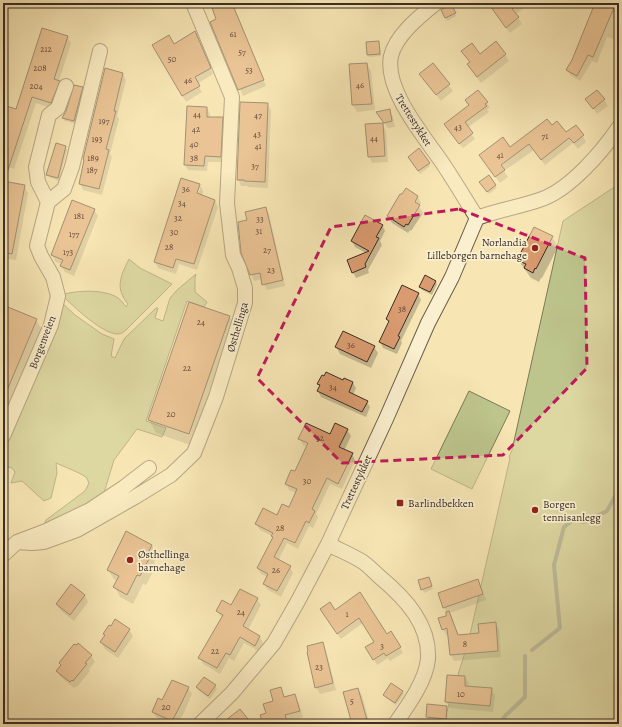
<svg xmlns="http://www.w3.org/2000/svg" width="622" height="727" viewBox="0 0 622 727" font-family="Alegreya,serif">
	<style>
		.green { fill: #bdc58c; stroke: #7c795a }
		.shadow { fill: #0003; fill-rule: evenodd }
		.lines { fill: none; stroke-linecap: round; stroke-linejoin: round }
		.stream { stroke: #768576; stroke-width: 4 }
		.building { fill: #d99b6f; stroke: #3b2d27 }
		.street-casing { stroke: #6a5b4a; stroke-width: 16 }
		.street { stroke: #faefce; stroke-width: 14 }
		.marked { fill: none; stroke: #c2185b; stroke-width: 3; stroke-dasharray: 8 5; stroke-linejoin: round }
		.poi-dot { fill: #8f2418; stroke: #faefce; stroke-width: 1.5 }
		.labels { text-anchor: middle; stroke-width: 3.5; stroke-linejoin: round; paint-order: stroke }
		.number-label { font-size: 9px; fill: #624839 }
		.street-label { font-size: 11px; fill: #3b2d27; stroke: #faefce }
		.poi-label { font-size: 11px; fill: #3b2d27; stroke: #faefce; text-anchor: start }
	</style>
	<rect width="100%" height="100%" fill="#f7e6b4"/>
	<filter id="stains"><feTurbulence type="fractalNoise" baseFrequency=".005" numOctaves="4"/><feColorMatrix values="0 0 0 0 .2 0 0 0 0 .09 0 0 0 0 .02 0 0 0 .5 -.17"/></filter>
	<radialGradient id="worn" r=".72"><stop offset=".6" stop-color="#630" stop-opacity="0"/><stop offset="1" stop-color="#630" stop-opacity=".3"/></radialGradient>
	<path class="green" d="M619,184v540h-176l26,-85 41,-181 -1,-1 3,-7 51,-229z
		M129,259l11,9 32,16 -46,46c-2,2 -5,4 -8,4 -16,0 -45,-28 -56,-39 13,-5 44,-6 56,3 3,2 6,6 8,9l2,-3c-13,-16 -8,-27 1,-45z
		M196,274l-1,4v14l12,10 -3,5 -17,-6 -41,120 20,7 -4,9 -25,-8 -23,31 -11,36 -57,28 -1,-1 1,-3 39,-29 4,-8 -3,-6 -7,-4 -23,-10 1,10 -6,25 -7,3 -22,-20 -11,2 4,-11 -3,-4 -9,-2v-22l20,-44 24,-62 9,-8 1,-9 5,-18 13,12 27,19 12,5 -3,17 4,2 9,-19 32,-31h2l-3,10 8,3 7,-23 7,-8z
		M469,391l41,20 -38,78 -41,-20z"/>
	<path class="shadow" d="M227,3h5l2,4 32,79 -23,10 -32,-74 7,-2z
		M493,3h29l3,4 -9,7 6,10 -12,9 -16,-22z
		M596,3h23v7l-5,12 5,2v17l-12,-4 -10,26 -5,-2 -12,20 -10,-6 -3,-5 5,-9z
		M450,5l6,11 -9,5 -5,-11z
		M195,32l18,42 -16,10 5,8 -16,10 -33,-56 21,-1z
		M67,37l4,6 -12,38 4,7 -9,21 -18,-6 -22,66 -11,-4v-59l13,4z
		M378,42l2,3 1,11 -12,1 -1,-3z
		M463,52l17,3 25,-1 4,7 -28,22 -9,-12 -2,-8z
		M367,64l4,7 4,39 -18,2 -4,-7 -3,-40z
		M433,64l20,27 -12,10 -21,-27z
		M123,74l3,6 -9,36 2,3 -9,35 2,3 -10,38 -19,-5 -3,-7z
		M82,88l2,3 -8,33 -11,-3 -2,-3z
		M587,99l17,1 4,6 -11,8z
		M466,101l21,2 3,5 -3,1 2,3 -22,16 8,11 -12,9 -15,-19 21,-23z
		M267,104l4,6 -3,78 -20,-1 -1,-1h-6l-3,-7z
		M207,108l3,6v4h12l3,7 -1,37h-16l-1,9 -19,-1 -3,-6z
		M390,111l3,6 2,10 -7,1 -7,-10z
		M382,124l4,7 2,31 -16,1 -3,-7z
		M552,127l14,7 17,2 3,6 -8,7 -5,-6 -28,22 -11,-15 -30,21 4,6 -8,6 -16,-22z
		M65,147l2,3 -8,31 -10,-4 -2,-3z
		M411,160l18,3 1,3 -10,8z
		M181,179l19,6 3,6 -1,5 13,5 3,6 -21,63 -18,-6 -3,10 -18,-6 -3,-6zM198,188h2l-3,11 -2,-1z
		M3,182l21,4 4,7 -12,67 -13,-2z
		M482,185h13l2,3 -8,6z
		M418,197l3,6 -2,4 4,6 -12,18 -1,-1 -2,3 -16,-10 -4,-7z
		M265,208l4,6 16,72 -18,4 -5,-11 -8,2 -3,-7 -3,-53z
		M94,210l4,6 -24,60 -9,-4 -4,-6 1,-2 -6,-2 -4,-7z
		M382,225l3,6 -5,10 2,4 -14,25 1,3 -13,5 -3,-6 13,-19 -11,-6 -3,-6z
		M552,237l6,10 -16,31h-1l-2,4 -8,-4 -13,-18z
		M435,282l2,2 -5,11 -10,-5 -2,-3z
		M418,294l3,6 -20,41 1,2 -5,11 -14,-6 -3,-6 9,-19 -2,-4z
		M3,306l33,14 8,13 -41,99z
		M229,316l8,14 -41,117 -40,-14 -7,-13z
		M336,347h38l4,6 -7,15 -31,-14z
		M344,381l9,2 3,5 -3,7 14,7 3,5 -4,10 -45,-20 -3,-6 2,-4 -2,-3z
		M347,430l4,6 -7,15 8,3 3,6 -13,29 -12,-5 -14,30 2,3 -5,11 -4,-2 -11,23 -11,-6 -9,18 12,6 3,6 -12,24 -13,-7 -4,-6 4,-7 -7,-3 -3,-6 15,-29 -1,-3 -12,-6 -4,-6 21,-8 13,-7 7,-16 -8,-3 -3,-7 9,-10 12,-26 -4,-2 -3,-6 30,-4z
		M152,546l5,10 -3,6 2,4 -10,19 -3,-1 -10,20 -13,-7 -5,-10 2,-5 -3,-3 -6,-9z
		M478,580l8,20 -36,13 9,23 21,-2 15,-11 4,6 2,28 -47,4 -3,-6 -2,-21 -3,1 -3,-6 4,-13 -3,-9z
		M419,581h11l3,8 -9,4z
		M71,585l14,11 3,6 -14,19 -13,-10 -4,-6z
		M359,594l28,41 4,-3 12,21 -13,8 -2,-3 -11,7 -10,-18 8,-5 -12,-19 -22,16 -16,-23 10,-5z
		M257,599l4,6 -13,25 12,7 3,6 -5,8 -14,-8 -10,18 -5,-3 -9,16 -17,-10 -3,-6 22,-40 -5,-7z
		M129,630l4,6 -15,22 -13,-9 -4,-7 4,-6 -1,-2z
		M323,643l3,7 10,40 -16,4 -4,-7z
		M91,655l4,7 -6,7 1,2 -13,16 -1,-1 -2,2 -13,-11 -4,-6z
		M465,677l4,7 -1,3 23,2 4,7 -2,16 -43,-4 -4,-6z
		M215,686l2,3 -7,10 -12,-9 -1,-2z
		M188,688l4,6 -8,19 -7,11h-7l-13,-6 -4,-6 10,-10z
		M280,688l5,10 9,-3 4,7 5,15 -15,5 1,2h-25z
		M358,689l4,7 8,28h-17l-8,-31z
		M402,691l2,3 -8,11 -10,-7 -2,-3z
		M446,707l2,3 -1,12 -19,-2 -1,-3z"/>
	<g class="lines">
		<path class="stream" d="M532,650l28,-22 -6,-63 10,-38 9,-7 11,2 23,-11 12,-22
			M500,724l5,-8 20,-19v-41"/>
	</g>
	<path class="building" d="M224,3h8l32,77 -26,10 -28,-68 6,-3 -4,-11z
		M488,3h32l-8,6 7,8 -13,11z
		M595,3h21l-23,54 -5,-2 -11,21 -11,-6 6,-10z
		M451,4l5,9 -11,5 -4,-8z
		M42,28l26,8 -14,43 6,2 -9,22 -19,-6 -27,82 -2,-1v-73l13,4z
		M195,31l16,37 -16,9 5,9 -18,10 -30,-51 17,-10 5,9z
		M379,41l1,13 -13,1 -1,-13z
		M496,41l10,13 -29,23 -10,-13 3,-2 -9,-11 11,-8 8,11z
		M367,63l5,41 -20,1 -3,-41z
		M433,63l17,21 -14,11 -17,-21z
		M105,68l18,5 -9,38h2l-10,38 3,1 -10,39 -20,-5 5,-24 -1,-1z
		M74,85l9,2 -9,34 -12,-3 4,-7z
		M478,90l10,12 -3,2 2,2 -22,16 8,11 -14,11 -15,-20 25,-19 -4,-5z
		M597,90l8,9 -12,10 -8,-10z
		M240,102l28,1 -3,79 -21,-1v-1h-7z
		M187,106l20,1v10h16l-2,40 -16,-1 -1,10 -20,-1z
		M390,109l2,12 -8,2 -8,-11z
		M547,119l5,6 5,-4 9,11 10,-7 8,10 -10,8 -5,-5 -28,22 -12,-16 -28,21 4,5 -10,7 -16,-22 24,-18 7,10z
		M383,123l2,33 -17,1 -3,-33z
		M56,143l10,3 -8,32 -12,-3z
		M419,148l11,15 -12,8 -10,-14z
		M489,175l7,10 -9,7 -8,-10z
		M181,178l19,6 -3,9 18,7 -21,64 -18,-5 -3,9 -19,-6z
		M3,181l22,4 -13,69 -9,-2z
		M406,188l12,8 -3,6 5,3 -12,20 -2,-1 -2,3 -17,-11 13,-22h2z
		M72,200l23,9 -25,61 -10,-4 3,-6 -12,-5z
		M266,207l17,73 -21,5 -2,-12 -10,2 -9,-22 -3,-31 9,-2 -2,-8z
		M365,215l18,10 -7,12 3,1 -14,26 1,3 -14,6 -5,-13 22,-9 -18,-10z
		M534,227l19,9 -17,33 -1,-1 -2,5 -9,-5 2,-4 -9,-4z
		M425,275l11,6 -6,11 -11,-5z
		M402,285l17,8 -21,43 2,1 -6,12 -15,-7 10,-21 -3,-2z
		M189,302l41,14 -41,118 -41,-14z
		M3,305l34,14 -34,81z
		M343,331l32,15 -8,16 -32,-15z
		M326,372l17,8 1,-2 9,4 -4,10 19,9 -6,11 -45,-21 3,-6 -3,-1 5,-9 2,1z
		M306,423l24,11 5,-11 13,6 -9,18 14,6 -15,31 -11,-6 -15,31 3,2 -6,12 -3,-2 -11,22 -11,-5 -10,19 17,9 -14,25 -14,-7 5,-10 -11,-6 16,-31 -2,-1 2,-3 -18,-9 8,-16 14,7 5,-11 7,3 8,-18 -12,-5 6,-14 4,1 13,-28 -10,-4z
		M126,531l26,14 -4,8 3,2 -11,21 -3,-1 -10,20 -14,-8 6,-11 -12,-6z
		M429,577l3,9 -11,4 -3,-10z
		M478,579l5,15 -40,14 -5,-15z
		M71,584l14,11 -15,20 -14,-11z
		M240,589l18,9 -15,28 17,10 -5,10 -15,-9 -10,18 -4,-2 -9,15 -19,-10 25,-43 -7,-4 6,-11 9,5z
		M360,592l27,42 4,-3 10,16 -15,9 -2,-3 -11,7 -8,-13 9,-5 -15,-24 -22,16 -17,-25 10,-7 5,8z
		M449,611l9,24 21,-2 -1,-9 18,-2 2,29 -48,4 -3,-27 -5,2 -4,-12 8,-2v-4z
		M115,619l15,10 -15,23 -15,-10 5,-7 -2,-1 6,-9 2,1z
		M323,642l10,41 -18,5 -8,-36 1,-1 -1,-5z
		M78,643l14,12 -7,8 2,1 -14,17 -1,-1 -2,2 -14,-11 5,-6 -2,-2 15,-19 3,1z
		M447,675l18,1v10l27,2 -2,18 -45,-4z
		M204,677l12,8 -8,11 -12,-9z
		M172,680l17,7 -9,19 -8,15 -20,-9 6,-14 4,2z
		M391,683l12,8 -8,12 -12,-8z
		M281,687l3,10 11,-3 5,17 -15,4 3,9h-25l-3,-9 6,-2 -3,-9 10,-3 -3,-11z
		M358,688l9,32 -15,4 -9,-32z
		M427,704l20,2 -1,13 -20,-2z
		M240,709l12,15h-31z"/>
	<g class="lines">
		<defs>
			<path id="street" d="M436,3c-16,13 -40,32 -45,53 -7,33 32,79 50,105 13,19 24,38 36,57
				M48,202l-10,-20 -2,-15 13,-52 9,-7 8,-22
				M3,436l48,-111 7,-29 -5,-19 -12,-21 -4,-10 11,-44 16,-13 8,-22 28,-116
				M17,542l15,1 12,-1 33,-12 58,-33 36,-22 23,-22 22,-56 29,-94v-15l-6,-20 -6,-13 -6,-52 5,-106 -39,-94
				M328,544c11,6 24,11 35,18 7,5 12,11 18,16 25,21 49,47 47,81 -2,22 -21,48 -33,65
				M3,555l14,-13 29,-11 44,-21 33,-22 26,-20
				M200,724l32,-31 42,-50 24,-42 30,-57 58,-125 42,-96 24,-46 25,-59c21,-8 43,-11 65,-19 28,-10 60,-47 77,-72"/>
		</defs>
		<use href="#street" class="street-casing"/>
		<use href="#street" class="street"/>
	</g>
	<path d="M0 0H622V727H0ZM459,209l126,49 2,110 -84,87 -161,8 -85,-85 74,-151z" fill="#f7e6b4" fill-opacity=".55" fill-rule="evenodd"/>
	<path class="marked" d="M459,209l126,49 2,110 -84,87 -161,8 -85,-85 74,-151z"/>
	<g class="poi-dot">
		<circle cx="535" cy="248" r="4"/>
		<rect x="396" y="499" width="8" height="8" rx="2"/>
		<circle cx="535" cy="510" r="4"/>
		<circle cx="130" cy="560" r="4"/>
	</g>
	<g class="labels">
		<g class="number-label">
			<text x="233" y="37">61</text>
			<text x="46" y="52">212</text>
			<text x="242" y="55">57</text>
			<text x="172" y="62">50</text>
			<text x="40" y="71">208</text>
			<text x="249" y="73">53</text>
			<text x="188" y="83">46</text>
			<text x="360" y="88">46</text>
			<text x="36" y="89">204</text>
			<text x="197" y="117">44</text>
			<text x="258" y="118">47</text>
			<text x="104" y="124">197</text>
			<text x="458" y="130">43</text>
			<text x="196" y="132">42</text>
			<text x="257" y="137">43</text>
			<text x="545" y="139">71</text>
			<text x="374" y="141">44</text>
			<text x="97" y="142">193</text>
			<text x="194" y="147">40</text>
			<text x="258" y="149">41</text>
			<text x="500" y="158">41</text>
			<text x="93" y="161">189</text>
			<text x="194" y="161">38</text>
			<text x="255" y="169">37</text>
			<text x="92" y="173">187</text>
			<text x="186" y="192">36</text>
			<text x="182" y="206">34</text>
			<text x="79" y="219">181</text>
			<text x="178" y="221">32</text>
			<text x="260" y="222">33</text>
			<text x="259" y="234">31</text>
			<text x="174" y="235">30</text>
			<text x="74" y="237">177</text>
			<text x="169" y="250">28</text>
			<text x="267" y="253">27</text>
			<text x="68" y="255">173</text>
			<text x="271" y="273">23</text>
			<text x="402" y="312">38</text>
			<text x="201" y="325">24</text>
			<text x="351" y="348">36</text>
			<text x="187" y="371">22</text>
			<text x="333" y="390">34</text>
			<text x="171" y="417">20</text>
			<text x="320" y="441">32</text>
			<text x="307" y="484">30</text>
			<text x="280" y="531">28</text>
			<text x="276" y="573">26</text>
			<text x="241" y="615">24</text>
			<text x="347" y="617">1</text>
			<text x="465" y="647">8</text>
			<text x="382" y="649">3</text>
			<text x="215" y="654">22</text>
			<text x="319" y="670">23</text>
			<text x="461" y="697">10</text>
			<text x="352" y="704">5</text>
			<text x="166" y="710">20</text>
		</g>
		<g class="street-label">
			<text transform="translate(414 120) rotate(58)" y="4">Trettestykket</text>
			<text transform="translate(237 327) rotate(-74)" y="4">Østhellinga</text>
			<text transform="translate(42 342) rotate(-69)" y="4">Borgenveien</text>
			<text transform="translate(356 482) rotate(-65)" y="4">Trettestykket</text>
		</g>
		<g class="poi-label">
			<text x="527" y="246" text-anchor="end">Norlandia<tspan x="527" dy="13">Lilleborgen barnehage</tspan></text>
			<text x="408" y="507">Barlindbekken</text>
			<text x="543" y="508">Borgen<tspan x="543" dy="13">tennisanlegg</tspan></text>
			<text x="138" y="558">Østhellinga<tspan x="138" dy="13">barnehage</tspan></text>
		</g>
	</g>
	<rect width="622" height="727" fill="none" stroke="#f7e6b4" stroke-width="16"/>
	<rect x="4" y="4" width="614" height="719" fill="none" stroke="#3b2d27" stroke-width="2"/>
	<rect x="8" y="8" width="606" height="711" fill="none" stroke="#3b2d27"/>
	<rect width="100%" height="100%" filter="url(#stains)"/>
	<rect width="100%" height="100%" fill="url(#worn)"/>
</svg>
